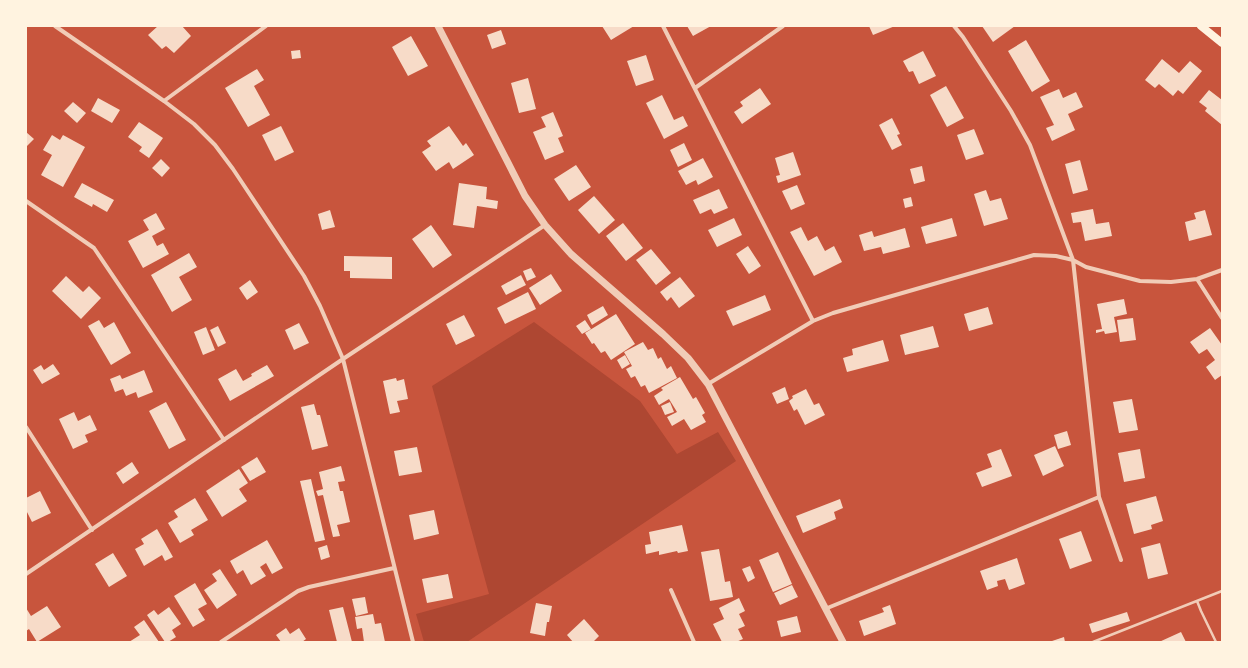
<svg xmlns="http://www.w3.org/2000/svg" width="1248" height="668" viewBox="0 0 1248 668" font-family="Signika,sans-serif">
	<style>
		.green { fill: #ae4732 }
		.building { fill: #f7dbc8 }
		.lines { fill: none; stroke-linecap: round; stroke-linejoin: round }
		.service { stroke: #f1ccb7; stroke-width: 2.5 }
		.minor { stroke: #f1ccb7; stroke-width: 4 }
		.tertiary { stroke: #f1ccb7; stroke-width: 7 }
		.primary { stroke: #fff3e0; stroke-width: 8 }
	</style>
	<rect width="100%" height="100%" fill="#c8553d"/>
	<path class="green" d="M534,322l106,79 37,53 41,-22 18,29 -269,181h-43l-8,-28 73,-20 -57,-208z"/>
	<path class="building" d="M158,26h24l9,10 -17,17 -8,-7 -4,3 -14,-14z
		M602,26h32l-23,14z
		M687,26h24l-18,10z
		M869,26h26l-22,9z
		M982,26h33l-22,16z
		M501,30l5,14 -14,5 -5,-14z
		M411,36l17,30 -20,10 -16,-29z
		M1026,40l24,41 -18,11 -24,-41z
		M300,50l1,8 -9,1 -1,-8z
		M923,51l13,25 -17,8 -6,-13 -4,1 -6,-11z
		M646,55l8,25 -18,6 -9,-25z
		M1162,59l17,14 11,-12 12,10 -19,23 -5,-4 -5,6 -14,-12 -4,4 -10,-8z
		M257,69l7,11 -10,6 16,29 -22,12 -23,-39z
		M528,78l8,31 -17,4 -8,-30z
		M946,86l18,32 -17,9 -17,-32z
		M760,88l11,16 -29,20 -8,-12 9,-6 -3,-4z
		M1059,89l4,9 13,-6 7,15 -15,7 7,16 -23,11 -6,-13 8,-3 -14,-28z
		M1209,90l13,10v25l-17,-14 2,-3 -8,-6z
		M662,95l12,25 9,-4 5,10 -24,13 -18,-36z
		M98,98l22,12 -8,13 -21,-12z
		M73,102l13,11 -9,10 -13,-12z
		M553,112l10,24 -5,2 6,14 -19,8 -12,-28 13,-5 -5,-10z
		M892,118l8,16 -3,1 5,10 -10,5 -13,-25z
		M139,122l24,16 -14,20 -10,-7 3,-4 -14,-10z
		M281,126l13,26 -19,9 -13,-26z
		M449,126l14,20 3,-3 8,12 -21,14 -4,-7 -13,9 -14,-19 9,-6 -4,-5z
		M974,129l10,25 -18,6 -9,-25z
		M26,132l8,7 -8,8z
		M52,135l8,5 3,-5 22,12 -22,40 -22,-12 11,-20 -9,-5z
		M684,143l8,17 -14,7 -8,-17z
		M793,152l8,23 -23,8 -2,-7 4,-1 -5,-17z
		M703,158l10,19 -15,8 -2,-5 -10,5 -8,-14z
		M161,159l9,9 -8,9 -10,-9z
		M1080,160l8,30 -15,4 -8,-30z
		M576,165l15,22 -22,14 -15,-22z
		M922,166l3,15 -11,3 -4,-15z
		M82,183l32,17 -7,12 -14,-8 -1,3 -18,-10z
		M459,183l28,4 -1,12 12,2 -1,8 -20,-3 -3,22 -21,-3z
		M797,185l8,19 -14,6 -9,-19z
		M719,189l9,19 -14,6 -3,-5 -11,5 -7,-14z
		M986,190l4,11 11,-3 7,21 -24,7 -10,-32z
		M594,196l21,24 -16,14 -21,-24z
		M911,197l2,9 -8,2 -2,-9z
		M1093,209l3,15 13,-2 3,14 -27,5 -4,-19 -8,1 -2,-10z
		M330,210l5,17 -13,3 -4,-16z
		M1205,210l7,25 -23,6 -4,-19 11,-3 -2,-6z
		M156,213l9,16 -13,7 5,10 6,-3 6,11 -26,14 -15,-27 21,-11 -6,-10z
		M734,218l8,17 -25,12 -9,-17z
		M952,218l5,18 -31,8 -5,-17z
		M623,223l20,25 -17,13 -20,-25z
		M431,225l21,30 -19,13 -21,-29z
		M801,227l7,14 9,-5 8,15 9,-5 8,16 -28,14 -24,-44z
		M905,228l5,19 -27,7 -2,-7 -17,4 -5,-16 13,-4 2,6z
		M748,246l13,20 -12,8 -13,-20z
		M651,249l20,24 -15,12 -20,-25z
		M189,253l8,14 -18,10 13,23 -20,12 -21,-37z
		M344,256l48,1v22l-42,-1v-7h-6z
		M531,268l5,9 -9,4 -4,-10z
		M551,274l11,17 -22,14 -11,-17z
		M521,275l5,10 -20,10 -5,-9z
		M66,276l17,16 6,-6 12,12 -20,21 -29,-28z
		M680,277l15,19 -16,12 -8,-11 -4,4 -7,-9z
		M250,280l8,12 -11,8 -8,-12z
		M528,292l8,17 -31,15 -8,-16z
		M765,295l6,15 -38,16 -7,-15z
		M1124,299l3,15 -13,3 3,15 -12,2 -1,-3 -8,2v-3l6,-1 -5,-25z
		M603,306l5,9 -16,10 -5,-10z
		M988,307l5,17 -24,7 -5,-17z
		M616,314l19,30 -24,16 -6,-9 -4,2 -7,-10 -2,1 -7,-11z
		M464,315l11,21 -19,9 -10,-21z
		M1133,318l3,22 -16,2 -3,-22z
		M99,320l5,8 10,-6 17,31 -20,12 -23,-39z
		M585,320l6,9 -9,5 -6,-8z
		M299,323l10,20 -15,7 -9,-20z
		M218,326l8,17 -8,4 -8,-17z
		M933,326l6,21 -34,8 -5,-20z
		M206,327l9,23 -12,5 -9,-23z
		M1210,328l12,17v30l-7,5 -9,-13 9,-7 -8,-11 -8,5 -9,-12z
		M883,340l6,21 -42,11 -4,-14 10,-3 -1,-6z
		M643,342l5,8 5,-2 5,11 3,-2 6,12 4,-3 6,12 -28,15 -4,-8 -4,2 -6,-11 -4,2 -5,-9 6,-3 -8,-14z
		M625,355l5,9 -8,5 -5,-9z
		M53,364l7,10 -18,10 -9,-14 8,-5 3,5z
		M267,365l7,11 -44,25 -12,-22 18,-10 7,12 9,-5 -1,-2z
		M144,370l9,22 -15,6 -2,-6 -10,4 -3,-7 -8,3 -5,-13 10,-4 2,4z
		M680,377l13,22 3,-2 9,16 -3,2 4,7 -15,8 -7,-11 -12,7 -5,-9 10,-5 -8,-13 -10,6 -5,-9 9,-6 -2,-2z
		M396,378l1,3 7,-2 4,20 -11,2 3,11 -10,2 -7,-33z
		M785,387l4,12 -12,5 -5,-11z
		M806,389l8,16 5,-2 6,12 -20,10 -8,-16 -3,2 -5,-10 4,-3 -1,-2z
		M1132,399l6,31 -19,3 -6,-31z
		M166,402l20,38 -17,9 -20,-38z
		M670,402l4,10 -9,3 -4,-9z
		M314,404l3,11h3l8,31 -16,4 -11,-43z
		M74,412l4,9 12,-6 7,15 -12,5 3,7 -15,7 -14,-30z
		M1067,431l4,14 -13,4 -4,-14z
		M1055,446l9,20 -21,10 -9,-21z
		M417,447l5,25 -23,4 -5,-25z
		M1001,449l11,27 -30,11 -6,-14 16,-6 -5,-13z
		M1140,449l5,29 -21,4 -6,-29z
		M257,457l9,15 -16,9 -9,-14z
		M132,462l7,11 -16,11 -7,-11z
		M341,466l4,15 -7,1 2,9h3l7,31 -13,3 3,11 -7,1 -10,-42 -5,1 -2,-5 7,-2 -4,-17z
		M239,469l9,14 -9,6 8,12 -25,16 -16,-26z
		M311,479l14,61 -10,2 -15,-61z
		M40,491l11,22 -19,9 -6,-12v-12z
		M1156,496l7,25 -12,4 1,4 -18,5 -8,-30z
		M195,498l13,22 -17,10 3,5 -14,8 -12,-20 10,-6 -4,-6z
		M840,499l3,9 -9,4 2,7 -33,14 -7,-17z
		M434,510l5,24 -25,6 -5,-25z
		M682,525l6,26 -10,2 -1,-2 -18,4v-4l-13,3 -1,-9 6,-1 -2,-12z
		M157,529l16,28 -8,4 -3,-6 -18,11 -9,-17 9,-5 -3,-5z
		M1081,531l11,30 -22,8 -11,-30z
		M267,540l16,28 -11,6 -6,-11 -6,4 6,9 -15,9 -8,-15 -6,4 -7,-13z
		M1160,543l8,31 -20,5 -7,-31z
		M327,545l3,12 -9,3 -3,-12z
		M719,549l6,33 5,-1 3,16 -23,4 -9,-49z
		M778,552l14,32 -19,8 -14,-32z
		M113,553l14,23 -18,11 -14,-23z
		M1017,558l8,26 -16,6 -4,-11 -8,2 1,5 -11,4 -7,-19z
		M750,566l5,12 -7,4 -6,-13z
		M220,569l17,26 -20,14 -13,-19 13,-9 -5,-7z
		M448,574l5,24 -26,5 -5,-24z
		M195,583l12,21 -9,5 7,11 -12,7 -19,-31z
		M792,585l6,12 -18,8 -6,-12z
		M365,597l3,16 -12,3 -4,-17z
		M739,598l6,13 -6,3 6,12 -7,3 5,10 -7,3h-14l-9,-18 11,-5 -5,-11z
		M536,603l16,3 -3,16h-2l-2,14 -15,-3z
		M890,605l6,19 -32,12 -5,-15 25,-9 -2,-4z
		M47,606l14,21 -24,15 -8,-13 -3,2v-23l5,8z
		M169,607l12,17 -9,6 4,7 -8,5h-3l-18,-27 7,-5 4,5z
		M343,607l9,35h-15l-8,-32z
		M1127,612l3,9 -38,12 -3,-9z
		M373,614l2,10 6,-1 4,19h-21l-2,-14 -5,1 -2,-12z
		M797,616l4,16 -20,5 -4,-16z
		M584,619l15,17 -6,6h-16l-1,-1 -3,1 -6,-7z
		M144,620l15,22h-30l11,-7 -6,-8z
		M286,628l4,6 9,-6 7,11 -4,3h-21l-5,-7z
		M1181,632l5,10h-27z
		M1064,637l1,5h-16z"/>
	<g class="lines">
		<path class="service" d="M1197,601l4,10 15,31
			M1093,642l129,-51"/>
		<path class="minor" d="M55,26l109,75 30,23 21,21 18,24 71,107 16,30 23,53 70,283
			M663,26l150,295
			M695,88l88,-62
			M164,101l102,-75
			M26,201l68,47 130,192
			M1197,279l25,39
			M708,384l105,-63 20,-8 201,-58 22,1 17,4 13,7 54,14 31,1 26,-3 25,-9
			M26,427l66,103
			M1099,497l22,63
			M26,574l317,-215 202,-134
			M671,590l23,52
			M825,609l274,-112 -26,-237 -43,-115 -19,-34 -48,-74 -9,-11
			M221,642l77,-51 11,-4 85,-19"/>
		<path class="tertiary" d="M438,26l87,170 20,29 26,29 92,80 25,24 20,26 135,258"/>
		<path class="primary" d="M1201,26l21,17"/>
	</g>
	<rect width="1248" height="668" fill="none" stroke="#fff3e0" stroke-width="54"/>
</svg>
